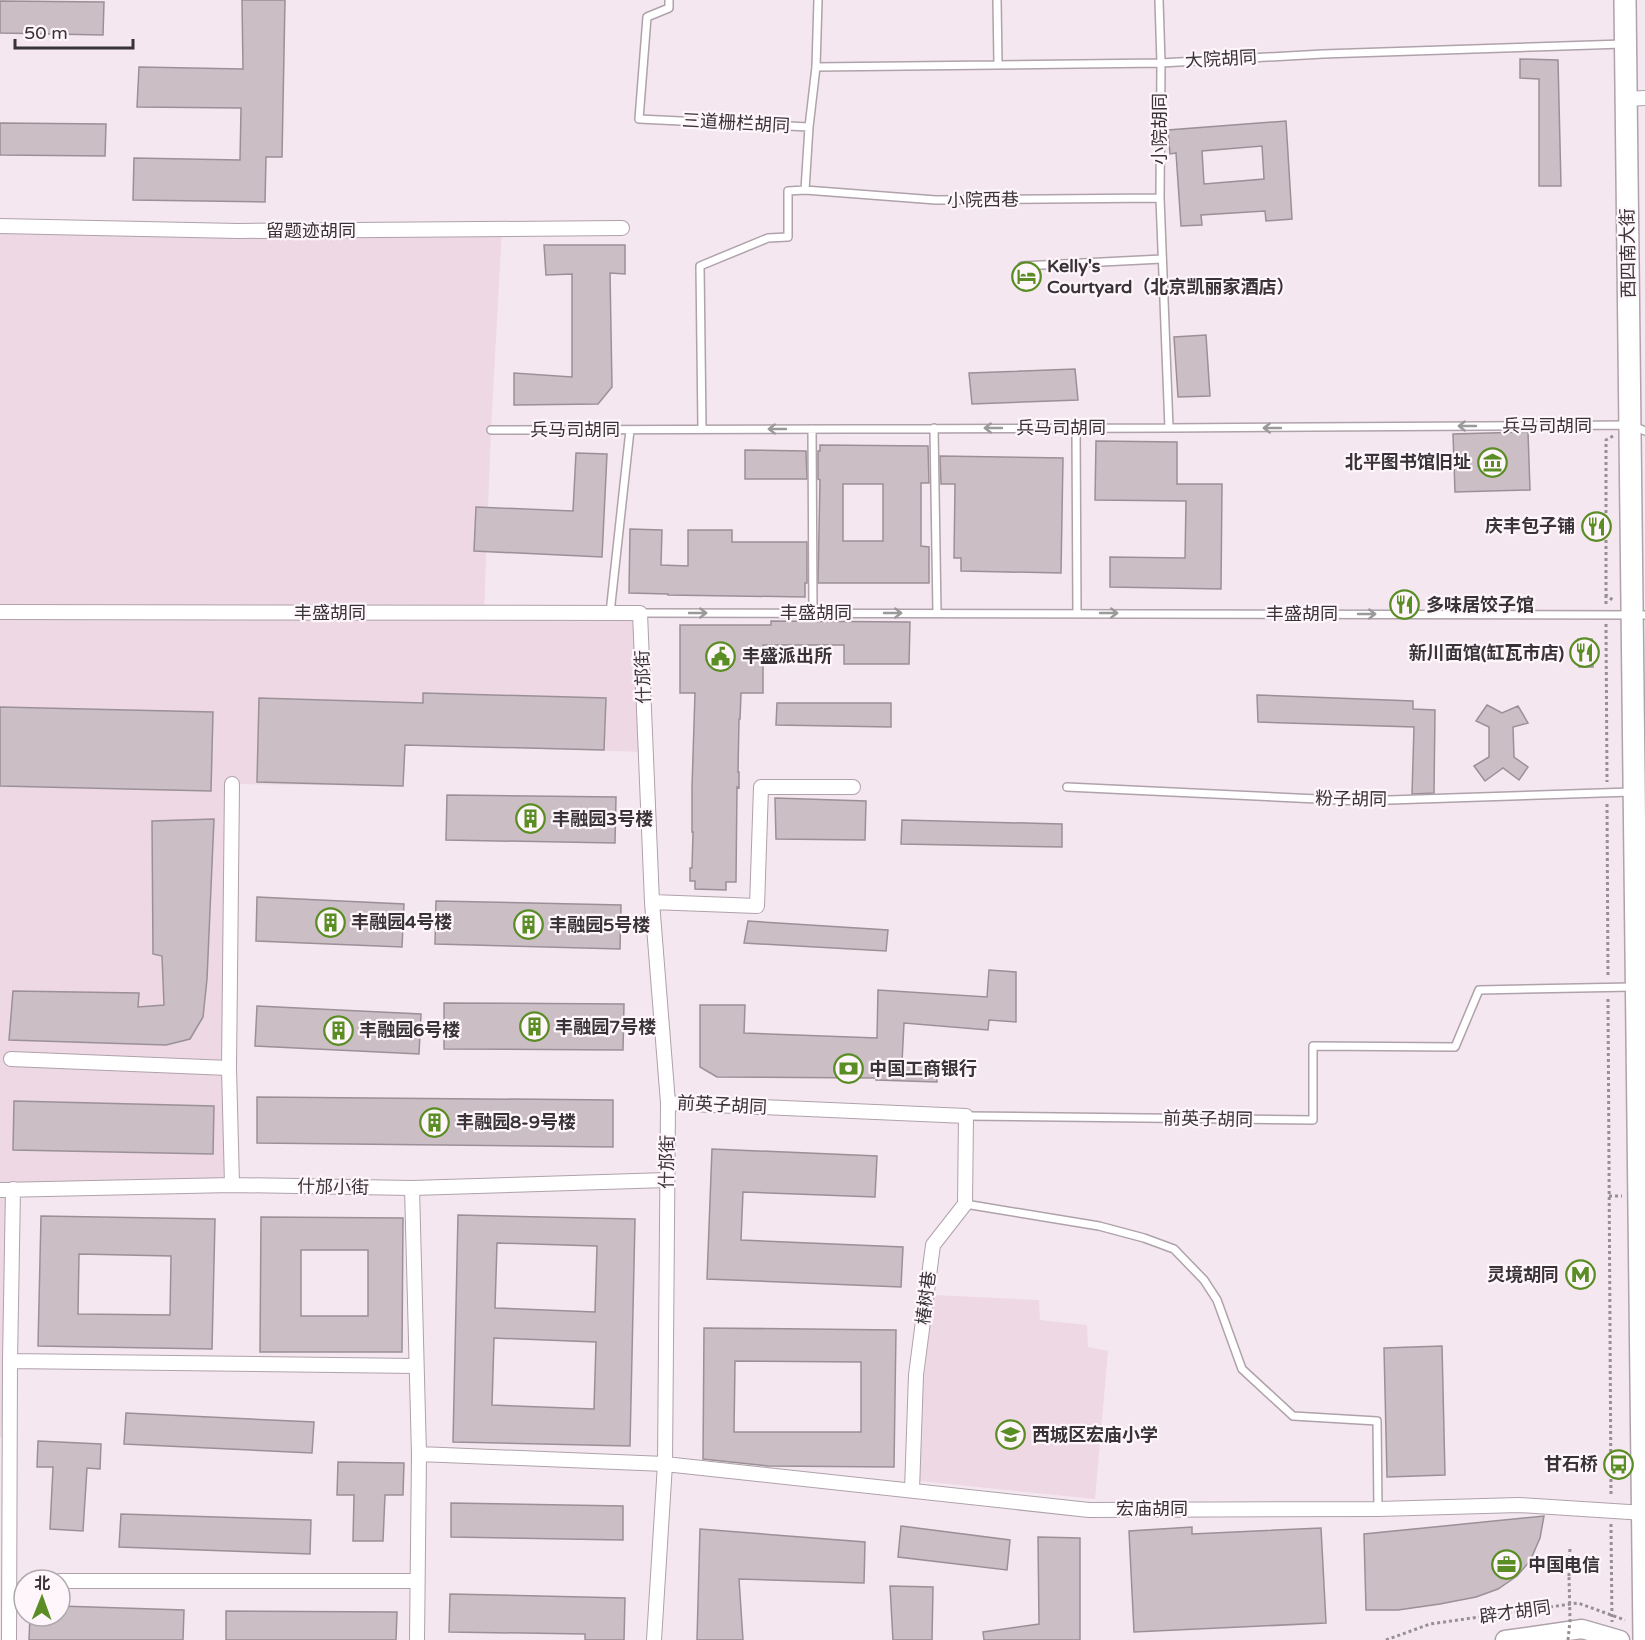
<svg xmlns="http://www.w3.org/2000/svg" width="1645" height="1640" viewBox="0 0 1645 1640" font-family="'Varela Round','Noto Sans SC',sans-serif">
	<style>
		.built { fill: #edd8e4 }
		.building { fill: #cbbec5; stroke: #9c9097; stroke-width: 1.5; fill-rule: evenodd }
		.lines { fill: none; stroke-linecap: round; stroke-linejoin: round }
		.lane-casing { stroke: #afa2aa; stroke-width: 10 }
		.street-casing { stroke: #afa2aa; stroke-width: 16 }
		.secondary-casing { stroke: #afa2aa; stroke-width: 21 }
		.primary-casing { stroke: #afa2aa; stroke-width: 24 }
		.path { stroke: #988f95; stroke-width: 3; stroke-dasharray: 3 3; stroke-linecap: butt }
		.lane { stroke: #fff; stroke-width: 7 }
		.street { stroke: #fff; stroke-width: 14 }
		.secondary { stroke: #fff; stroke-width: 18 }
		.primary { stroke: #fff; stroke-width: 21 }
		.path-bridge { stroke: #988f95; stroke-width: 3; stroke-dasharray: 3 3; stroke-linecap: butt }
		.oneway { stroke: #9c999a }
		.labels { text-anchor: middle; stroke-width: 4.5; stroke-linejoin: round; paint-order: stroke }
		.street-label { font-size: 18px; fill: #383336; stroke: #fef6fb }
		.poi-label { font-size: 18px; font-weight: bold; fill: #383336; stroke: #fef6fb; text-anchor: start }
	</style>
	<rect width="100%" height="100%" fill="#f4e7ef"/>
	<path class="built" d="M0,224l502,5 -11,201 -7,182 156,1 6,139 -241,-7 -4,41 -169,-2v401l-219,4 -3,248h-10z
		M933,1295l106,5 1,20 47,5 1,22 20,4 -13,148 -176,-18 4,-92z"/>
	<path class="building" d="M242,0h43l-3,157h-16l-1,45 -132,-2 1,-42 106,2 1,-52 -104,-1 2,-40 104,2z
		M0,1l104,1 -1,33 -103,-2z
		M1520,59l38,1 3,126h-22v-107l-19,-1z
		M1286,121l6,98 -26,2 -1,-10 -64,4 1,10 -21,1 -5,-73 -6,1 -2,-24zM1262,146l2,33 -60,5 -2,-33z
		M0,123l106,1 -1,32 -105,-1z
		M544,245h81v29l-15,-1 2,114 -14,17 -84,1v-32l58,4v-103l-26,1z
		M1206,335l4,61 -32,1 -4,-60z
		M1075,369l3,31 -106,4 -3,-31z
		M1528,432l2,58 -75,2 -2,-58z
		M1096,441l81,1v42h45l-1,105 -111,-2v-30l75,1 1,-57 -91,-1z
		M820,445l108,1 1,37h-8v63l8,1v36h-111l2,-103 -2,-1v-28h2zM843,484h40v57h-40z
		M745,450l61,1 1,28h-62z
		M576,453l31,1 -5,103 -128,-6 2,-44 97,4z
		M940,456l123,2 -2,115 -100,-2v-13h-7l1,-74h-14z
		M630,529l32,1 -1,35 27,1v-36h44v12h75v41h-2v14l-137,-2v-1l-39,-1z
		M771,621l139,1 -1,42h-65v-19h-81v48h-22l-1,26h-1l-1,53h1v16l-2,-1 -1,95h-10v8l-31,-1v-8h-5v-13h2l1,-36h-1v-45l3,-94h-15v-68h91z
		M1578,639h14l1,28h-14z
		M423,693l183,5 -2,52 -199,-5 -2,41 -146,-4 2,-84 164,5z
		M1257,695l156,6v8l22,1 -1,83 -22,1 2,-67 -156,-5z
		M777,703h114v24l-115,-2z
		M1487,705l15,8 16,-7 10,17 -15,4 1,30 14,10 -9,13 -16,-12 -18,13 -11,-15 15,-9v-30l-13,-6z
		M0,707l213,5 -2,79 -211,-5z
		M447,795l169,2 -1,46 -169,-3z
		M775,798l91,3 -1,39 -89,-1z
		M214,819l-7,160 -4,38 -13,22 -24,6 -157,-5 4,-49 126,2 -1,14 26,-2 -2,-49 -9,-2 -1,-133z
		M902,820l160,4v23l-161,-3z
		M257,897l147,7 -2,43 -146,-6z
		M436,901l185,4 -1,44 -185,-5z
		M748,921l140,9 -2,21 -142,-8z
		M989,970l27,2v50l-27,-2 -1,10 -84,-7 -2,39h34l1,20 -61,-2v-2l-159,-1 -17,-10v-62h45l-1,28 133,5 1,-48 109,7z
		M444,1003l180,1 -1,46 -179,-1z
		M257,1006l164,8 -2,40 -164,-8z
		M257,1097l356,3v47l-356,-4z
		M14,1101l200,5 -1,48 -200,-4z
		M712,1149l165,7 -2,41 -132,-5 -2,48 162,7 -2,40 -194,-8z
		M458,1215l177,4 -5,227 -177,-4zM497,1243l100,3 -2,66 -100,-4zM494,1338l102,4 -2,67 -102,-4z
		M41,1216l174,3 -3,130 -174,-3zM79,1254l92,2 -1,59 -92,-1z
		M261,1217l142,1 -1,134h-142zM301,1250h67v66h-67z
		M704,1328l192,2 -2,137 -126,-1 -65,-7zM735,1361l126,1v70h-127z
		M1442,1346l3,129 -58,2 -3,-129z
		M126,1413l188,9 -2,31 -188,-9z
		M38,1441l63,3 -1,25 -13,-1 -4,63 -33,-2 3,-62h-16z
		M338,1462l66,1 -1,32h-18l-2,46h-30l1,-46h-17z
		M451,1503l172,3v34l-172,-3z
		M121,1514l190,6 -1,34 -191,-7z
		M1544,1516l-4,22 -10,23 -13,15 -19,13 -22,8 -36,7 -42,6h-32l-2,-76z
		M901,1526l109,14 -3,30 -109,-13z
		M1192,1527v7l129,-6 5,95 -192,9 -5,-101z
		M700,1529l165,13 -1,41 -125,-4 4,61h-46z
		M1038,1537l42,1v102h-96l-1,-8 56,-8z
		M890,1586l43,1 -1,53h-39z
		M450,1594l175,4 -1,42h-39v-6l-136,-2z
		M60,1606l124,4 -1,30h-154l1,-24h30z
		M226,1611l171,1 -1,28h-170z"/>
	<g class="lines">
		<defs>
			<path id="lane" d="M669,0v8l-22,9 -8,102 170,8 7,-60 2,-67
				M997,0l1,64
				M1159,0l2,63 -1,135 9,230
				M816,67l345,-4 162,-9 300,-10
				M805,190l131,10 224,-2
				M1022,266l140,-7
				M934,428l3,185
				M1076,428l1,185
				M702,429l-2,-163 68,-28 20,-1v-46l17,-1 4,-63
				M812,429l1,184
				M491,430l678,-2 462,-3 14,6
				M610,613l20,-183
				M640,613l1005,2
				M1067,787l292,14 272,-9
				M966,1116l347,4v-74l142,1 24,-57 153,-3
				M965,1204l134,22 45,12 30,11 30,31 13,20 25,69 51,47 84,5 1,88"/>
			<path id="street" d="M1626,99l19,-1
				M0,226l238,5 384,-3
				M0,612l640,1 12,289 16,201 -3,361 -11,176
				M652,902l105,4 4,-119h92
				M11,1059l218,9
				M668,1103l298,13 -1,88 -32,41 -17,130 -4,115
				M232,1185l-3,-117 3,-284
				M412,1188l7,266 -2,186
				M0,1190l232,-5 180,3 255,-8
				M10,1361l406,5
				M419,1454l246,10 424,46 289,-1 141,-4 126,8
				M60,1581h357
				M9,1640l1,-279 3,-172"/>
			<path id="secondary" d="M1505,1640l77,-11 38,11"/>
			<path id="primary" d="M1625,0l19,1640"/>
		</defs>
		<use href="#lane" class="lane-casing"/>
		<use href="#street" class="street-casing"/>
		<use href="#secondary" class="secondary-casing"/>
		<use href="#primary" class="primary-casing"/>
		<path class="path" d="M1613,436l-7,4v155l8,6
			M1606,595v10
			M1606,624l1,158
			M1607,804l1,173
			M1608,999l3,497
			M1609,1196h13
			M1611,1524l1,98
			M1569,1576l1,-30
			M1386,1640l44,-16 148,-21 47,17"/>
		<use href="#lane" class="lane"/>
		<use href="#street" class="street"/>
		<use href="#secondary" class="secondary"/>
		<use href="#primary" class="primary"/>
		<path class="path-bridge" d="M1568,1640l2,-19 -1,-45"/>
	</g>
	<defs><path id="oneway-shaft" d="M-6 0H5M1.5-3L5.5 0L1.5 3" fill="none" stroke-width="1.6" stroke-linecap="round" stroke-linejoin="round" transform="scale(1.5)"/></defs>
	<g class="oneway">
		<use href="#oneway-shaft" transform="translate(1467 426) rotate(180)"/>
		<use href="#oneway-shaft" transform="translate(993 428) rotate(180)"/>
		<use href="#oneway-shaft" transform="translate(1272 428) rotate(180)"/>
		<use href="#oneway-shaft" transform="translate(777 429) rotate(180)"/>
		<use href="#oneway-shaft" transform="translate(698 613)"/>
		<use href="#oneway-shaft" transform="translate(893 613)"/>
		<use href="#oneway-shaft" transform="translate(1109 613)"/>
		<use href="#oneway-shaft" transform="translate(1367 614)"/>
	</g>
	<defs>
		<symbol id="hotel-ring" viewBox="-11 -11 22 22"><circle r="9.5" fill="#fef6fb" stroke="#5b8d25" stroke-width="1.5"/><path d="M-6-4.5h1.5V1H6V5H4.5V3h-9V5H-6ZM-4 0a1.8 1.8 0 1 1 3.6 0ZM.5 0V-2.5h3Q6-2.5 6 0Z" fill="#5b8d25"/></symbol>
		<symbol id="museum-ring" viewBox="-11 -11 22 22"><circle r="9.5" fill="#fef6fb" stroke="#5b8d25" stroke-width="1.5"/><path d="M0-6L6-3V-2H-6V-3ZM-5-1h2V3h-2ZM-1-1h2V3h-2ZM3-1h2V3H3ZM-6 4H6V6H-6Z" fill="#5b8d25"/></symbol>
		<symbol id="restaurant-ring" viewBox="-11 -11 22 22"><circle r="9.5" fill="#fef6fb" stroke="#5b8d25" stroke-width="1.5"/><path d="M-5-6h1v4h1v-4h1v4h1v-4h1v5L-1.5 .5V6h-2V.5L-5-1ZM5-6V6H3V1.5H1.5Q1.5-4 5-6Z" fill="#5b8d25"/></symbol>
		<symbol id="civic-ring" viewBox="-11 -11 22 22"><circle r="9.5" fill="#fef6fb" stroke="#5b8d25" stroke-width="1.5"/><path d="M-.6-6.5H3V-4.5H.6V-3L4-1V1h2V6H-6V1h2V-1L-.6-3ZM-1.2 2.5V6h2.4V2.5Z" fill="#5b8d25"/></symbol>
		<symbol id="building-ring" viewBox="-11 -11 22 22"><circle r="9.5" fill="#fef6fb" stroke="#5b8d25" stroke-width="1.5"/><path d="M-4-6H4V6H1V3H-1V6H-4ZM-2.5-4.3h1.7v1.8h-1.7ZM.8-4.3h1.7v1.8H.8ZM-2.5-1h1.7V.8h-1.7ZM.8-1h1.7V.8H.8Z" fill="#5b8d25"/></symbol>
		<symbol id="bank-ring" viewBox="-11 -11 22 22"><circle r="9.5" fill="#fef6fb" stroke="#5b8d25" stroke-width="1.5"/><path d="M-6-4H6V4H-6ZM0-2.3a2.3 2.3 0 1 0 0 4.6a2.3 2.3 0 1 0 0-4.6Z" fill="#5b8d25"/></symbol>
		<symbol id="metro-ring" viewBox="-11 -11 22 22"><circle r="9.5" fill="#fef6fb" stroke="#5b8d25" stroke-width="1.5"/><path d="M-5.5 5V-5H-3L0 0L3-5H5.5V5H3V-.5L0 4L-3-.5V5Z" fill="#5b8d25"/></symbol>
		<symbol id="school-ring" viewBox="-11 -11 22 22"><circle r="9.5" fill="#fef6fb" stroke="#5b8d25" stroke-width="1.5"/><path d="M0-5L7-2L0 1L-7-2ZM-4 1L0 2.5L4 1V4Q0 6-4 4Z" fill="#5b8d25"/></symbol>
		<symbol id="bus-ring" viewBox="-11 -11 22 22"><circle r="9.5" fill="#fef6fb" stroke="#5b8d25" stroke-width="1.5"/><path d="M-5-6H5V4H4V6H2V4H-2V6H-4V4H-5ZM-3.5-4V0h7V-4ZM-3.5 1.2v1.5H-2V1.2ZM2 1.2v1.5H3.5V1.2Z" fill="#5b8d25"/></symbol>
		<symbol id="office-ring" viewBox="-11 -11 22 22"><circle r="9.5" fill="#fef6fb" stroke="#5b8d25" stroke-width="1.5"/><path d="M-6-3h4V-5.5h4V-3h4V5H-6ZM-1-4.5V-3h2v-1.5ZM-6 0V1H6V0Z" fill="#5b8d25"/></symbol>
	</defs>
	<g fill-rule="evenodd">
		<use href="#hotel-ring" x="1010" y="260" width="33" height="33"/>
		<use href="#museum-ring" x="1476" y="446" width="33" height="33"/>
		<use href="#restaurant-ring" x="1580" y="510" width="33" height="33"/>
		<use href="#restaurant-ring" x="1388" y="588" width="33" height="33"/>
		<use href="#restaurant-ring" x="1568" y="636" width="33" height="33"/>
		<use href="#civic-ring" x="704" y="640" width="33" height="33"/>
		<use href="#building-ring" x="514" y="802" width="33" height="33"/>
		<use href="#building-ring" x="314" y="906" width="33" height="33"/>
		<use href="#building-ring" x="512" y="908" width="33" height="33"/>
		<use href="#building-ring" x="518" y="1010" width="33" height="33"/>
		<use href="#building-ring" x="322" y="1014" width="33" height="33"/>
		<use href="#bank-ring" x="832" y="1052" width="33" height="33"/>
		<use href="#building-ring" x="418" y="1106" width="33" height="33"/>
		<use href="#metro-ring" x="1564" y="1258" width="33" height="33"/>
		<use href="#school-ring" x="994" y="1418" width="33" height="33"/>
		<use href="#bus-ring" x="1602" y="1448" width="33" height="33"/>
		<use href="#office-ring" x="1490" y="1548" width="33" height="33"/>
	</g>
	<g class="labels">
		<g class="street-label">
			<text transform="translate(1221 59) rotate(-3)" y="6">大院胡同</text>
			<text transform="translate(736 123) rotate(3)" y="6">三道栅栏胡同</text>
			<text transform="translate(1160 129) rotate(-90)" y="6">小院胡同</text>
			<text transform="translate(983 200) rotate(-1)" y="6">小院西巷</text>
			<text x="311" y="237">留题迹胡同</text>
			<text transform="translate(1628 253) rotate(-91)" y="6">西四南大街</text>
			<text x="1547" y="432">兵马司胡同</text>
			<text x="1061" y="434">兵马司胡同</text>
			<text x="575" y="436">兵马司胡同</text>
			<text x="330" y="619">丰盛胡同</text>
			<text x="816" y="619">丰盛胡同</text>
			<text x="1302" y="620">丰盛胡同</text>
			<text transform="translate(643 677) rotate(-92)" y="6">什邡街</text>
			<text transform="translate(1351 799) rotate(1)" y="6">粉子胡同</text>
			<text transform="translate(722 1105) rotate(3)" y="6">前英子胡同</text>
			<text transform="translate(1208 1119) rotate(1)" y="6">前英子胡同</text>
			<text transform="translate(667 1162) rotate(-89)" y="6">什邡街</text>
			<text transform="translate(333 1187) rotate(1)" y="6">什邡小街</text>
			<text transform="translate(926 1298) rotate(-83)" y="6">椿树巷</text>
			<text x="1152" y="1515">宏庙胡同</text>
			<text transform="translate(1515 1612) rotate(-8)" y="6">辟才胡同</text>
		</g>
		<g class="poi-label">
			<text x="1047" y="272">Kelly's<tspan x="1047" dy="21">Courtyard（北京凯丽家酒店）</tspan></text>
			<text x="1471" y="468" text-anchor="end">北平图书馆旧址</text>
			<text x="1575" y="532" text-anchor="end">庆丰包子铺</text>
			<text x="1426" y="611">多味居饺子馆</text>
			<text x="1564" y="659" text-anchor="end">新川面馆(缸瓦市店)</text>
			<text x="742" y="662">丰盛派出所</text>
			<text x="552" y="825">丰融园3号楼</text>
			<text x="351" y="928">丰融园4号楼</text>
			<text x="549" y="931">丰融园5号楼</text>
			<text x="555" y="1033">丰融园7号楼</text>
			<text x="359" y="1036">丰融园6号楼</text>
			<text x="869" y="1075">中国工商银行</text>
			<text x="456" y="1128">丰融园8-9号楼</text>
			<text x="1559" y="1281" text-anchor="end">灵境胡同</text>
			<text x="1032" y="1441">西城区宏庙小学</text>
			<text x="1598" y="1470" text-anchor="end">甘石桥</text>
			<text x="1528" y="1571">中国电信</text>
		</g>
	</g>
	<g transform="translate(42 1598) rotate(1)"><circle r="28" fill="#fef6fb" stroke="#afa8ac" stroke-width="1.5"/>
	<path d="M0-4.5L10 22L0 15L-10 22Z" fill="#5b8d25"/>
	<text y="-9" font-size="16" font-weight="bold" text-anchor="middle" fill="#383336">北</text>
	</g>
	<path d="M15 39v9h118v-9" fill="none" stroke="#383336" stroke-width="3"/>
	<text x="24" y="39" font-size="18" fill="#383336" stroke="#fef6fb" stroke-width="4.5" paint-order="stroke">50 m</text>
</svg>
